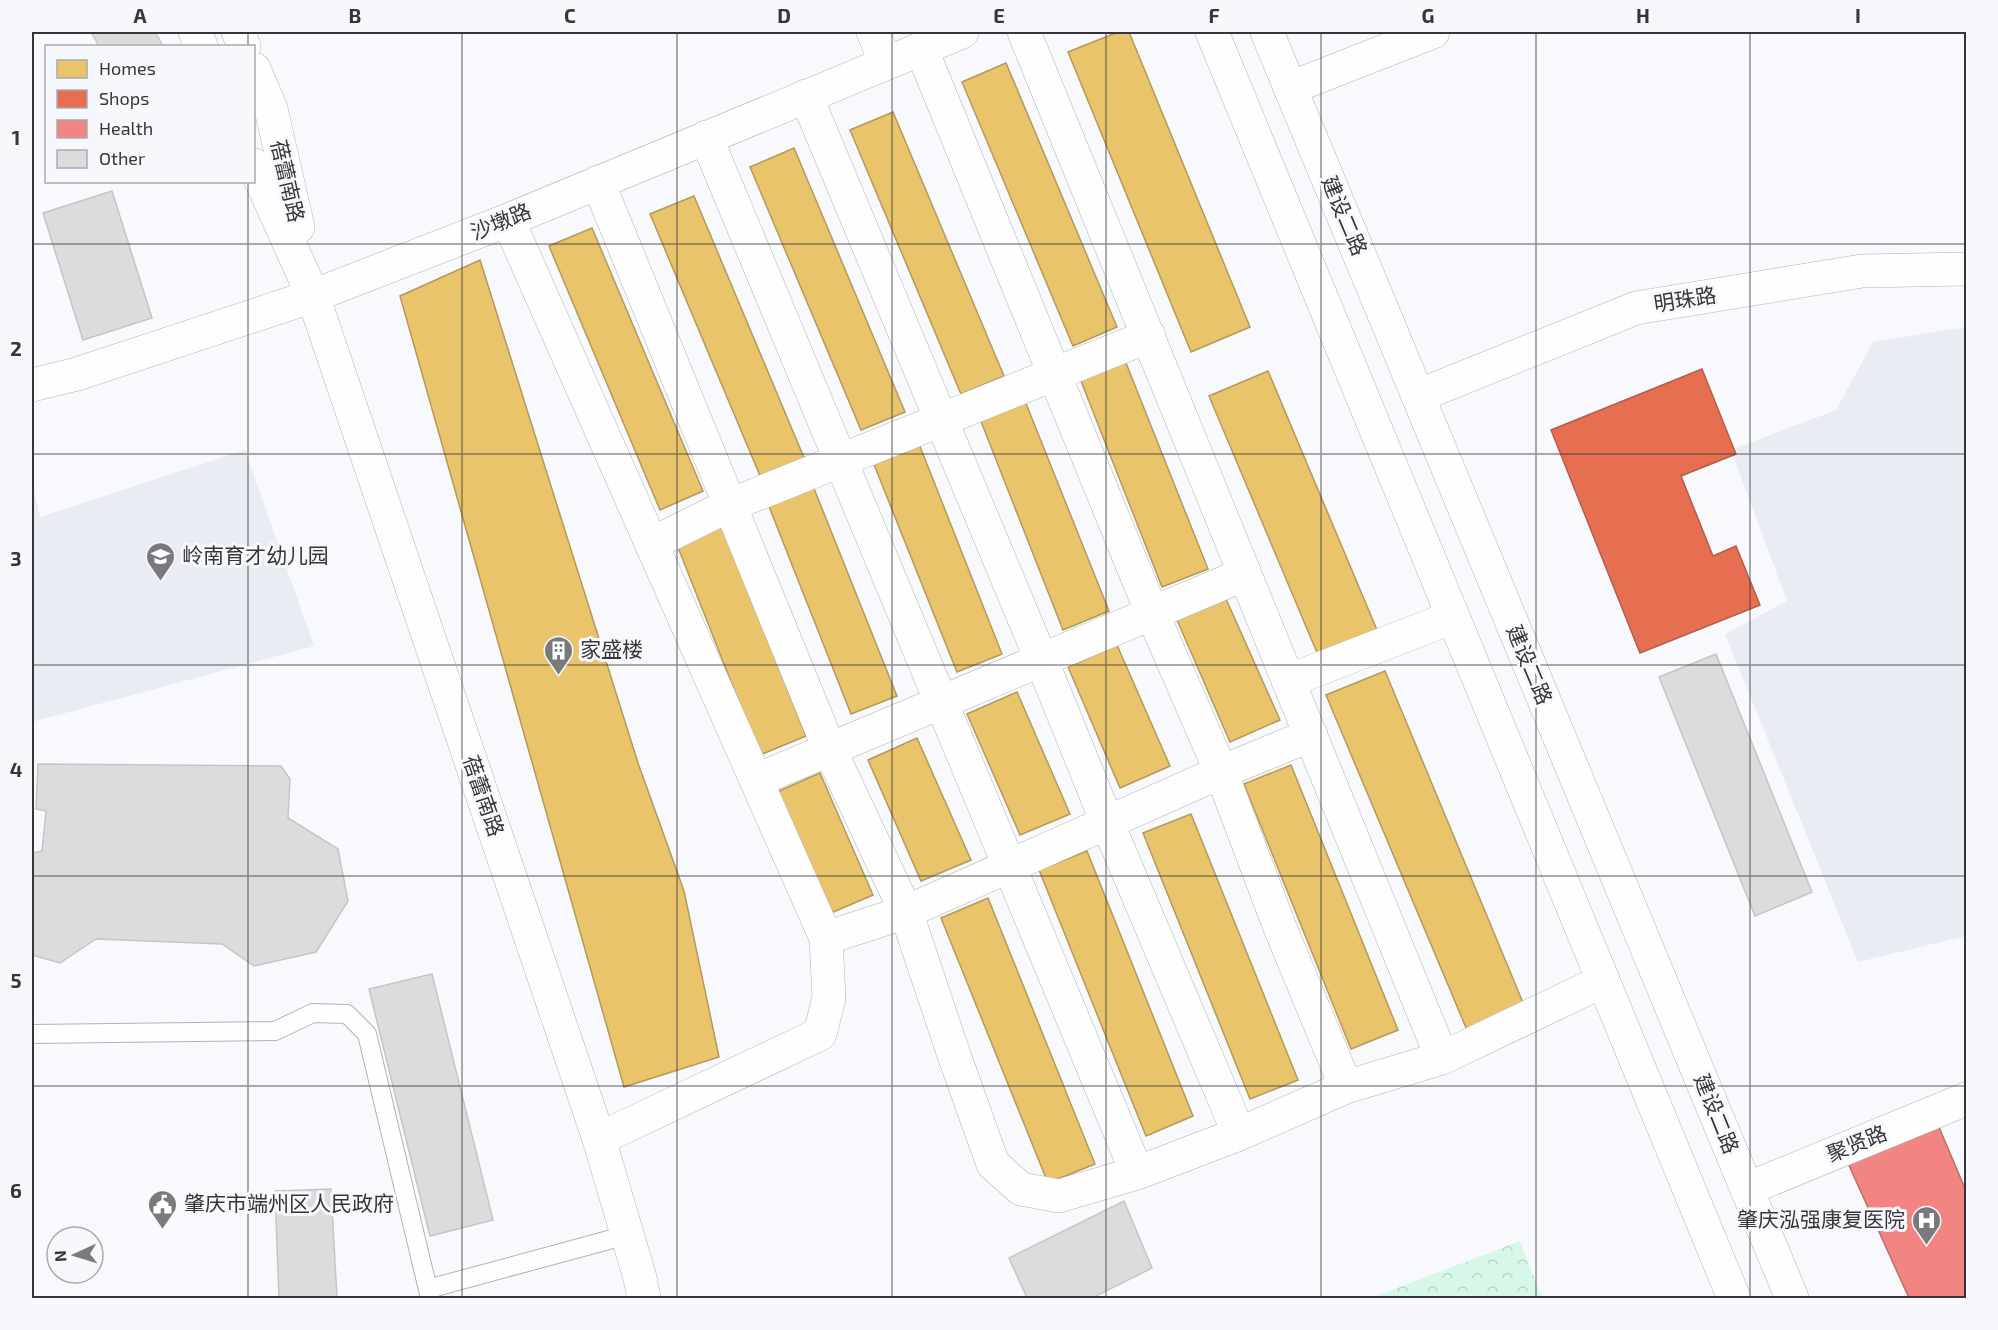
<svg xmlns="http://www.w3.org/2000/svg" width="1998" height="1330" viewBox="0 0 1998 1330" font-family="'Exo 2','Noto Sans SC',sans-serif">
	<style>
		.built { fill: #eaecf4 }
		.forest { fill: url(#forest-crowns) }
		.homes { fill: #e9c46a; stroke: #b3995b; stroke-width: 1.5 }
		.shops { fill: #e76f51; stroke: #b25e4a; stroke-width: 1.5 }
		.health { fill: #f28482; stroke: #ba6d6c; stroke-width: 1.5 }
		.building { fill: #dcdcdd; stroke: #c6c5c6; stroke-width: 1.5 }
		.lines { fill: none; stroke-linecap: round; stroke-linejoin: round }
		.service-casing { stroke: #b2b3b4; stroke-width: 20 }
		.minor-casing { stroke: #b2b3b4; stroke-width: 34 }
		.secondary-casing { stroke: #b2b3b4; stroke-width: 34 }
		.service { stroke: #fefeff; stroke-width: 18 }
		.minor { stroke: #fefeff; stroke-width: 33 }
		.secondary { stroke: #fefeff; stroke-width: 33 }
		.grid { fill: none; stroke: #363638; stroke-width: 1.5; stroke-opacity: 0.55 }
		.labels { text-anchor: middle; stroke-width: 6; stroke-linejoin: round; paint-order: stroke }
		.street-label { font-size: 21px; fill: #363638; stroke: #f7f8fd }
		.poi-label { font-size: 21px; fill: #363638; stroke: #f7f8fd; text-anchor: start }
		.neatline { fill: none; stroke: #363638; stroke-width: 2 }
		.grid-label { font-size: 20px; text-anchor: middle; font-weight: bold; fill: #363638 }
	</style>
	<defs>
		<pattern id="forest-crowns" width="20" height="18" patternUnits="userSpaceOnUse" patternTransform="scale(1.5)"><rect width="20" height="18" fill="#d7f8e9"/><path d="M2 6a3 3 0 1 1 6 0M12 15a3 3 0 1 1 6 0" fill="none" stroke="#b9d5c9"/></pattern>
	</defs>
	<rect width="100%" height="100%" fill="#f8f9fc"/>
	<path class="built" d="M1966,327v609l-108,26 -133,-328 62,-33 -56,-151 105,-40 37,-68z
		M245,450l69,196 -282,76v-241l8,36z"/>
	<path class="forest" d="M1520,1241l22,57h-171z"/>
	<path class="homes" d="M1118,32h11l121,295 -59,25 -123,-300z
		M1006,63l111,264 -44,19 -111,-264z
		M893,112l111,264 -43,18 -111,-264z
		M794,148l111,264 -44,18 -111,-263z
		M694,196l111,264 -44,18 -111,-264z
		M592,228l111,263 -43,19 -111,-264z
		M480,260l158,503 46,128 35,166 -95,30 -224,-791z
		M1124,358l84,211 -46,18 -83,-211z
		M1268,371l112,266 -59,25 -112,-266z
		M1025,401l84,210 -46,19 -83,-211z
		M919,444l83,210 -45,18 -84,-210z
		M813,486l84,210 -46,18 -83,-210z
		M722,526l84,210 -46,19 -83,-210z
		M1226,599l54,121 -50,22 -53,-122z
		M1117,645l53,121 -50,22 -52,-121z
		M1385,671l139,334 -57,25 -141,-335z
		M1017,692l53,122 -50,21 -53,-121z
		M917,738l54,122 -50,21 -53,-121z
		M1291,765l107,265 -47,19 -107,-265z
		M820,773l53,122 -49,21 -54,-121z
		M1191,814l107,266 -48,19 -107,-266z
		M1087,851l106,265 -47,20 -107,-266z
		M988,898l107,266 -47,19 -107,-265z"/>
	<path class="shops" d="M1702,369l34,85 -55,22 32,80 23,-10 24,59 -120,48 -89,-223z"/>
	<path class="health" d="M1936,1120l30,71v107h-57l-63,-139z"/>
	<path class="building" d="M91,32h64l8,14h-64z
		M112,191l40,127 -69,22 -40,-127z
		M1716,654l96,238 -57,24 -96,-239z
		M38,764l243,2 9,13 -2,39 50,31 10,52 -32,51 -62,14 -32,-22 -126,-5 -36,24 -28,-8v-102l10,-2 4,-40 -10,-2z
		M432,974l61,246 -63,16 -61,-247z
		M331,1189l6,109h-58l-4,-107z
		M1124,1201l28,67 -60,30h-65l-18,-40z"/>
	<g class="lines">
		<defs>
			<path id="service" d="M32,1034l243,-3 38,-18 34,1 20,20 63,264
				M428,1289l199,-54"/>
			<path id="minor" d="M195,32l6,14
				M238,32l6,14
				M873,32l13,31
				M1024,32l418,1026
				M921,48l231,565 69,159 58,153 67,162
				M254,69l17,40 27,118
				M1290,88l143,-56
				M806,96l235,563 66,163 132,312
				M706,137l431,1036
				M254,165l59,131 286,843 41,139 4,20
				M598,182l231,566 77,164 48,143 39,109 28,25 38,7 78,-23 102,-39 107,-47 96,-29 161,-77
				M508,220l318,718 3,60 -9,36 -221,105
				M32,385l45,-11 236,-78 195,-76 454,-188
				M1418,396l218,-88 226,-37 104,-2
				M651,544l79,-39 419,-169
				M1288,681l165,-64
				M757,780l488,-206
				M826,938l80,-26 315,-140 90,-37
				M1747,1189l219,-90"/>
			<path id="secondary" d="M1212,32l522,1266
				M1267,32l525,1266"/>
		</defs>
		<use href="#service" class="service-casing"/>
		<use href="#minor" class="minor-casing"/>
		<use href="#secondary" class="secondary-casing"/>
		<use href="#service" class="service"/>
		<use href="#minor" class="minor"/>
		<use href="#secondary" class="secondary"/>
	</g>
	<path class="grid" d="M248,32v14M462,32v1266M677,32v1266M892,32v1266M1106,32v1266M1321,32v1266M1536,32v1266M1750,32v1266M248,182v1116M32,244h1934M32,454h1934M32,665h1934M32,876h1934M32,1086h1934"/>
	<defs>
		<symbol id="school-pin" viewBox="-11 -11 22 30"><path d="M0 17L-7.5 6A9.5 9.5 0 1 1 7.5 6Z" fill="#7a7a7d" stroke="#f7f8fd"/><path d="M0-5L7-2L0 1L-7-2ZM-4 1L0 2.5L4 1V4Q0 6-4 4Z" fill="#fff"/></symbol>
		<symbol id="building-pin" viewBox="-11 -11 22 30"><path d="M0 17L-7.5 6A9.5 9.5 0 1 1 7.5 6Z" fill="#7a7a7d" stroke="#f7f8fd"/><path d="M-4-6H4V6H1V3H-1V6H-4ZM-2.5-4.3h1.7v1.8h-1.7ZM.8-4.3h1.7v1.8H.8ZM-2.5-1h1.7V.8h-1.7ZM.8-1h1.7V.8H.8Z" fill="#fff"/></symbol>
		<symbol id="civic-pin" viewBox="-11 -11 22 30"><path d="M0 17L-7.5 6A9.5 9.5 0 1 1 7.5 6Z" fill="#7a7a7d" stroke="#f7f8fd"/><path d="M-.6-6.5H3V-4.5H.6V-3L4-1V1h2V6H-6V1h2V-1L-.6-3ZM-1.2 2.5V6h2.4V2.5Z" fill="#fff"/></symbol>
		<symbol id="hospital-pin" viewBox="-11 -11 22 30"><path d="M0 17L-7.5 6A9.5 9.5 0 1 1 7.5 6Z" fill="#7a7a7d" stroke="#f7f8fd"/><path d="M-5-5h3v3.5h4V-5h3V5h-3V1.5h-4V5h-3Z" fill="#fff"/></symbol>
	</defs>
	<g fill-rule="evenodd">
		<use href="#school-pin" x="144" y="540" width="33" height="45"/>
		<use href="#building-pin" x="542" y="634" width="33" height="45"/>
		<use href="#civic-pin" x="146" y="1188" width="33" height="45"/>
		<use href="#hospital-pin" x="1910" y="1204" width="33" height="45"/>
	</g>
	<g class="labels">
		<g class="street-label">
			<text transform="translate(287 181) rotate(77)" y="7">蓓蕾南路</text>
			<text transform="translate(1344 216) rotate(67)" y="7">建设二路</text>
			<text transform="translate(501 222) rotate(-22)" y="7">沙墩路</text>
			<text transform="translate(1685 300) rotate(-9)" y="7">明珠路</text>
			<text transform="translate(1529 665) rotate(67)" y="7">建设二路</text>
			<text transform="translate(483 796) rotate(71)" y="7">蓓蕾南路</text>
			<text transform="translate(1716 1114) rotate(68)" y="7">建设二路</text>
			<text transform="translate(1857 1144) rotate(-22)" y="7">聚贤路</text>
		</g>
		<g class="poi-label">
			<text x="182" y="563">岭南育才幼儿园</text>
			<text x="580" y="657">家盛楼</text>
			<text x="184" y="1211">肇庆市端州区人民政府</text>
			<text x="1905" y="1227" text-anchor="end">肇庆泓强康复医院</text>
		</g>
	</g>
	<rect width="1998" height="1330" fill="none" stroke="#f7f8fd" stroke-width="66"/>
	<rect x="45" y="45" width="210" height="138" fill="#f7f8fd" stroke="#aaaaae" stroke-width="1.5"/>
	<rect x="57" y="60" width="30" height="18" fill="#e9c46a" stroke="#aaaaae" stroke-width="1.5"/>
	<text x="99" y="75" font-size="18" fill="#363638">Homes</text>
	<rect x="57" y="90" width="30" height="18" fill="#e76f51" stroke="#aaaaae" stroke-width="1.5"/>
	<text x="99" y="105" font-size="18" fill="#363638">Shops</text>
	<rect x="57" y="120" width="30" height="18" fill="#f28482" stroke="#aaaaae" stroke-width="1.5"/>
	<text x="99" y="135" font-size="18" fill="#363638">Health</text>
	<rect x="57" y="150" width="30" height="18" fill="#dcdcdd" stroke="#aaaaae" stroke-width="1.5"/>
	<text x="99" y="165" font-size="18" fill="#363638">Other</text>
	<g transform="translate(75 1255) rotate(266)"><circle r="28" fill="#f7f8fd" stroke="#aaaaae" stroke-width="1.5"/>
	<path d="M0-4.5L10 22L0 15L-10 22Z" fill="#7a7a7d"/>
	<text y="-9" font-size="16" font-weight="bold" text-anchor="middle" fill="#363638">N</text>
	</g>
	<rect x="33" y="33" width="1932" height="1264" class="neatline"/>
	<g class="grid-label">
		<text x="140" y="23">A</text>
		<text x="355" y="23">B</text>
		<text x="570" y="23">C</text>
		<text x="784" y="23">D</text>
		<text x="999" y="23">E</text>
		<text x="1214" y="23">F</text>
		<text x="1428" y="23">G</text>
		<text x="1643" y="23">H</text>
		<text x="1858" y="23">I</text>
		<text x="16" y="145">1</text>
		<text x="16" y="356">2</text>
		<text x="16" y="566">3</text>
		<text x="16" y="777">4</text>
		<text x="16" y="988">5</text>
		<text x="16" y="1198">6</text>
	</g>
</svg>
